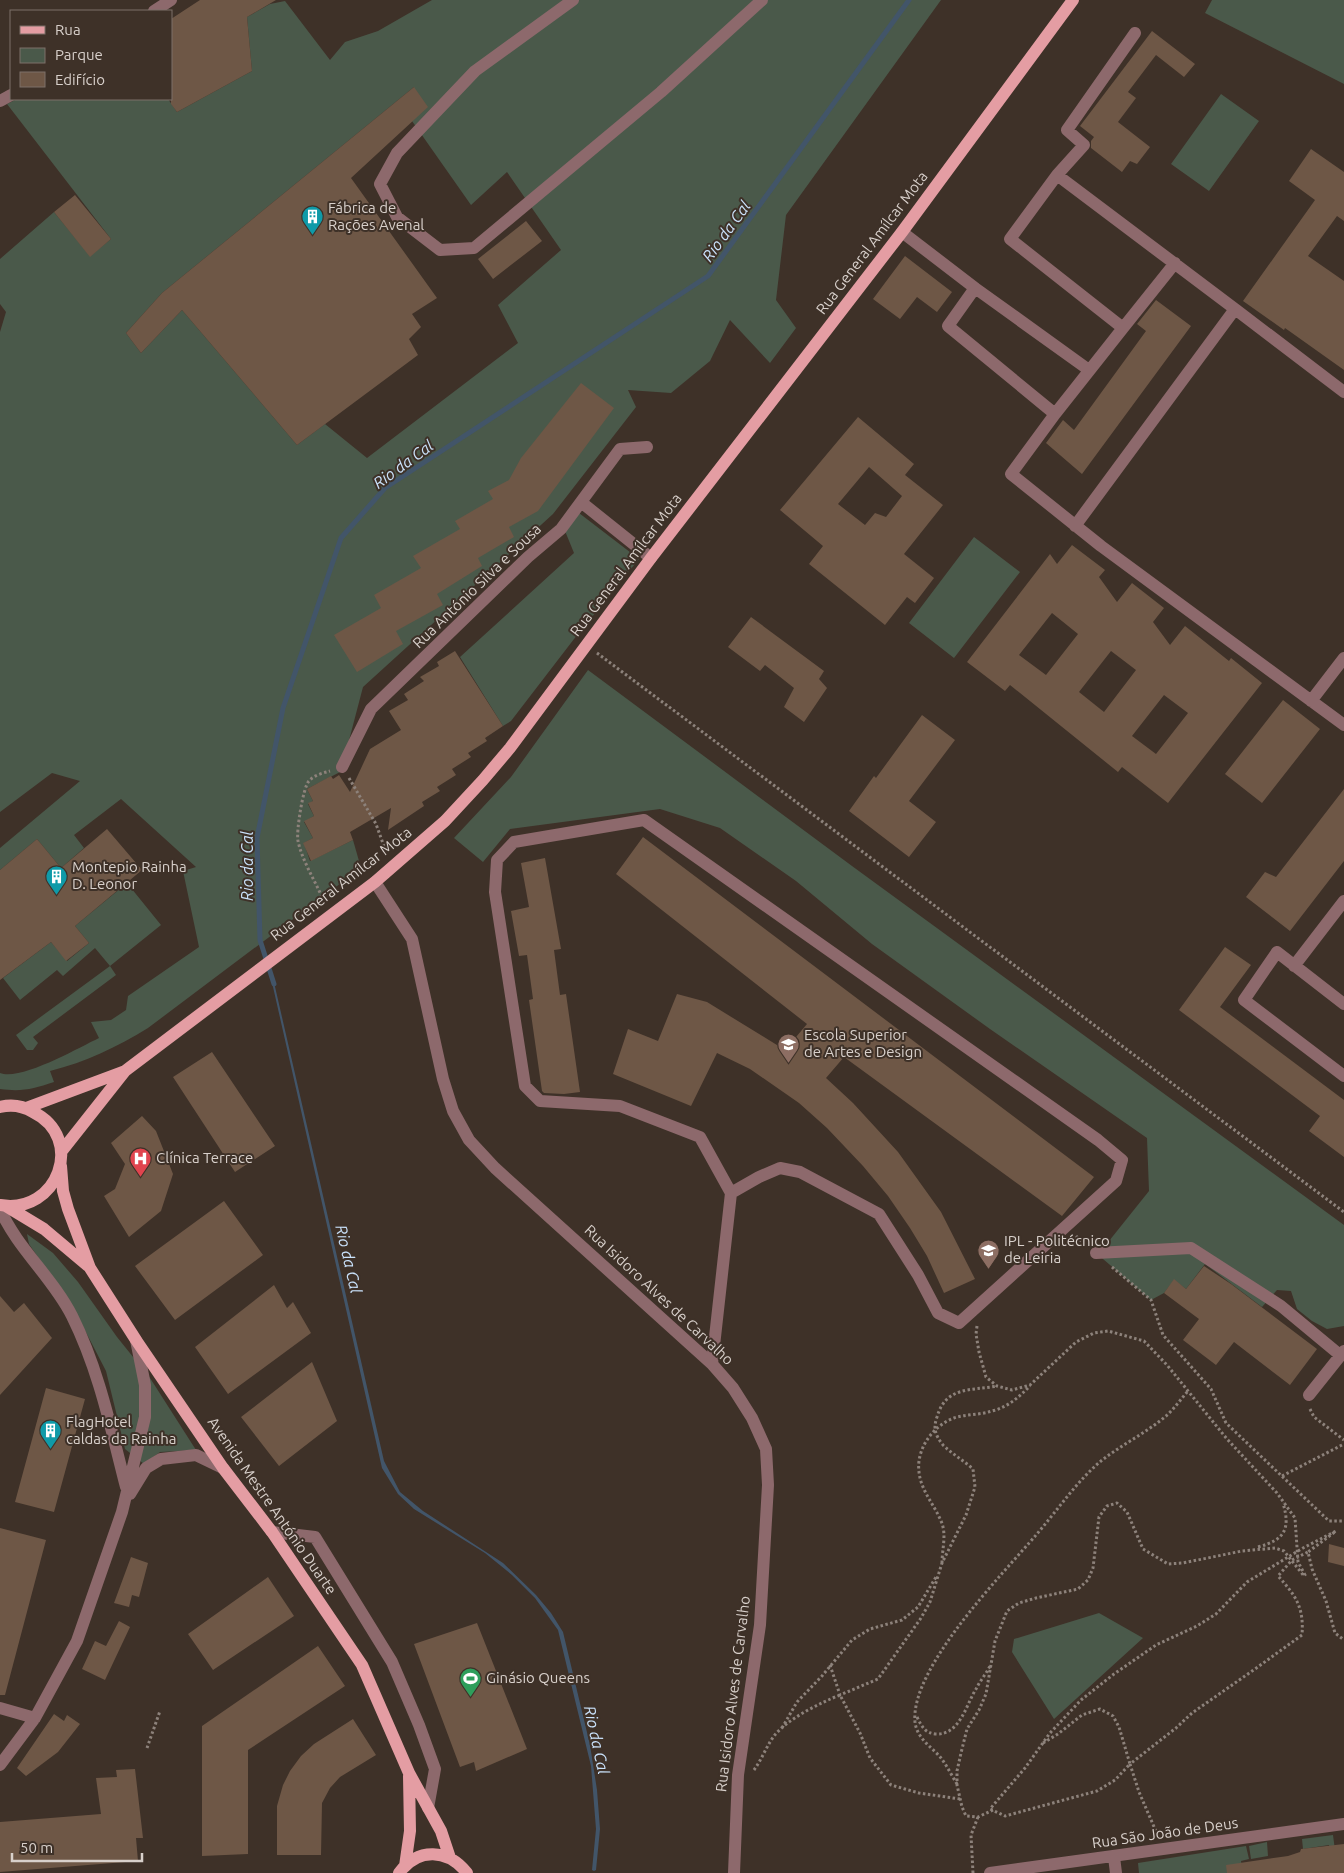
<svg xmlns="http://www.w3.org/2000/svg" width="1344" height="1873" viewBox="0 0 1344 1873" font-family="Ubuntu,sans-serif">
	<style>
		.green { fill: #4a594a; fill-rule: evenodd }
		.water { fill: #425569 }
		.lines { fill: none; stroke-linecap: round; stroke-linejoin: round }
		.stream { stroke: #425569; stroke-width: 5 }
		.building { fill: #6e5746; fill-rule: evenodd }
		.path { stroke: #8d827b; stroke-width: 3; stroke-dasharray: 2.5 2.5; stroke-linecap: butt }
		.minor { stroke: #8d696c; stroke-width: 12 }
		.major { stroke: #e49da3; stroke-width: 12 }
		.labels { text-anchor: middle; stroke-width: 4; stroke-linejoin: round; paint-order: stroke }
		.poi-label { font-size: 15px; fill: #d8d0cb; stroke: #3e3128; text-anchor: start }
		.street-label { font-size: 15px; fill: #d8d0cb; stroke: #3e3128 }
		.water-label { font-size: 16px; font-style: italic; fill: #cae2fb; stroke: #3e3128 }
	</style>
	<rect width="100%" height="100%" fill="#3e3128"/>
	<path class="green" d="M432,0h509l-155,215 -10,85 20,28 -26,35 -40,-43 -20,41 -39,32 -43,-3 8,17 -83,107 -190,173 -21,80 2,3 -37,19 6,12 -5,3 6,12 -10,6 9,16 -9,5 6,18 43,-21 8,28 -213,160c-31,19 -62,34 -98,43l4,11c-21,7 -32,10 -54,7v-16c21,8 78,-25 99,-35l-8,-16 20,-2 15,-10 2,-14 71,-49 -16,-76 13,-4 -75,-68 -47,36 10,13 -23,20 -24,-29 -37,31v-22l80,-67 -28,-8 -52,39v-480l6,-20 -6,-8v-45l54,-47 36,44 21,-17 -104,-135 10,-5h151l9,13 75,-41 -5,-54 23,-13 15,-3 45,59 15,-18 33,-11zM414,87l-2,34 59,84 36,-33 54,78 -63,55 20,38 -151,115 -42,-34 -28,21 -115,-135 -41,43 -15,-20 36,-40z
		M1212,0h132v84l-139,-71z
		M1221,94l38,27 -50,70 -38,-27z
		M579,513l60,46 -65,80 -63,82 -8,5 -43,-69 114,-104 -9,-22z
		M974,537l46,35 -66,86 -45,-35z
		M588,670l264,196 492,359v101l-17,3 -15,-8 -15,-12 -6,-18 -14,-1 -15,17 -57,-43 -19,25 -12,-9 -10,13 -13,7 -55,-47 13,-12 40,-50 -2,-53 -157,-109 -118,-85 -76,-63 -76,-53 -60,-19 -150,20 -27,33 -29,-24 57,-61z
		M127,883l34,42 -51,41 6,9 -83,62 5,6 -5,7h-6l-11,-15 94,-69 -15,-18 -32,28 -6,-6 -37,30 -17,-22 48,-36 16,19 22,-18 -14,-17z
		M27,1234l26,19 25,29 39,55 33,41 46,72 -36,2 -16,12 -19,-15 -19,-78 -30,-58 -47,-69z
		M1099,1613l44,25 -89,81 -42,-67 2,-13z
		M1333,1835l5,38 -7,-10 -2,-18 -26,4 -1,-10z
		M1267,1842l1,14 -17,3 -2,-13z
		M1246,1846l3,13 -8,2 2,12h-104l-1,-10z"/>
	<path class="water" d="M271,978h2l111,483 16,31 23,19 80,52 33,32 15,18 12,19 27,113 7,45 3,39 -4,41 -2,1 -2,-1 4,-41 -5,-63 -33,-136 -23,-32 -23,-23 -27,-22 -71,-44 -16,-15 -16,-26z"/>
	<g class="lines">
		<path class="stream" d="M274,984l-14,-44 -3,-102 26,-130 58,-170 44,-50 323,-212 201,-276"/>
	</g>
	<path class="building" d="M200,0h76l-29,17 5,54 -75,41 -6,-8v-85z
		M1152,31l43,33 -11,13 -28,-22 -28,37 8,6 -18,24 32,25 -13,17 -7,-3 -8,11 -31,-24v-7l3,-4 -14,-11z
		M414,87l14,20 -77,71 86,120 -25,16 9,13 -12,12 9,16 -121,90 -115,-135 -41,43 -15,-20 36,-40z
		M1311,149l33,23v49l-7,-5 -29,40 36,25v89l-59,-42 -1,2 -41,-29 72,-101 -26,-19z
		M75,195l36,44 -21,18 -36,-45z
		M526,221l16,20 -49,38 -15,-20z
		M905,256l47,36 -15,20 -20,-15 -17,22 -27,-20z
		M1156,300l35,26 -109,148 -36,-31 17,-23 11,10 72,-99 -9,-7z
		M581,383l33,25 -76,103 -29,16 5,10 -36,21 4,8 -45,28 6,11 -47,26 7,13 -46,28 -23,-37 47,-27 -7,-13 47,-27 -8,-12 47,-27 -5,-8 38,-22 -5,-8 21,-11 12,-22z
		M858,417l56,47 -9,11 38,30 -39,49 30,24 -19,25 -8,-6 -22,28 -76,-61 14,-18 -43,-36zM869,467l33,29 -16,21 -11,-4 -10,12 -27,-21z
		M1072,545l33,25 -6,7 18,25 15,-19 32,25 -11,14 17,23 15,-19 44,35 2,-3 31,25 -94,120 -46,-36 -4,5 -108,-87 -5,6 -38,-29 83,-108 7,10zM1052,613l26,21 -32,41 -27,-20zM1111,651l25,19 -32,42 -25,-20zM1164,695l24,18 -32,41 -24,-18z
		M751,617l73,54 -5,8 8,9 -23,34 -20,-15 10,-19 -29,-23 -5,6 -32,-24z
		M455,651l48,75 -18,12 2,3 -19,12 3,4 -19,12 4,6 -19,12 3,4 -18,11 2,4 -36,24 3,-22 -41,24 3,8 -42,21 -8,-18 10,-5 -9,-17 10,-5 -6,-13 5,-2 -6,-12 24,-13 2,3 6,-4 11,17 20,-43 31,-19 -12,-19 19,-11 -4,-6 20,-13 -4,-4 19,-11 -2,-4z
		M1283,700l37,29 -58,74 -37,-29z
		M922,715l33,25 -46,61 27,21 -27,35 -60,-46 25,-35 2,2z
		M1344,789v72l-54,70 -44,-34 19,-25 11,5z
		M107,829l35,41 -67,56 14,17 -23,18 -15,-19 -51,38v-110l37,-31 24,29z
		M643,837l451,340 -32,39 -218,-159 -18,21 27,25 45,49 43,60 34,67 -31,14 -17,-37 -17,-28 -22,-32 -25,-30 -36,-38 -28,-25 -49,-34 -33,-16 -26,53 -78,-32 15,-45 30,12 19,-47 30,8 78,48 22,-26 -191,-150z
		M545,858l16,91 -7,1 6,45 6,-1 14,98 -16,2 -20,-1 -2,-2 -13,-91 4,-1 -6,-44 -8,1 -8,-45 18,-4 -8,-44z
		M1225,947l26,18 -31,42 124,93v57l-35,-26 11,-15 -141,-106z
		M212,1052l63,94 -40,26 -62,-95z
		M142,1116l14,15 17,43 -12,37 -32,26 -25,-41 11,-7 10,-25 -14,-21z
		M224,1201l39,54 -88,65 -40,-54z
		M1204,1266l27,18 86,65 -27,36 -56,-43 -18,23 -33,-25 16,-21 -35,-26 10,-14 12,10z
		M274,1285l13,23 6,-6 18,31 -83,61 -33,-47z
		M0,1296l14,16 10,-9 28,35 -52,57z
		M312,1362l25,59 -58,45 -38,-49z
		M46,1388l39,11 -31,113 -39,-10z
		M0,1528l46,12 -41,155h-5z
		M1329,1544l15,4v18l-16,-4z
		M131,1557l17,6 -9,34 -7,-2 -3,12 -15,-4z
		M268,1577l26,39 -81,54 -25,-36z
		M119,1621l11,6 -25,53 -23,-11 13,-28 11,5z
		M477,1623l50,126 -51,22 -2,-9 -14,5 -46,-123z
		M318,1646l27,40 -97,64v104l-46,2v-130z
		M54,1714l10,7 3,-6 13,9 -22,28 -32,24 -9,-8z
		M353,1719l23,36 -36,22 -10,11 -8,15 -1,52h-44v-49l6,-21 7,-14 11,-15 13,-12z
		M135,1769l8,69h-7l2,23 -138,11v-50l101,-8 -5,-36 21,-1 -1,-7z
		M1344,1844v29h-117l-1,-8 62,-9 12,-4 1,-3z"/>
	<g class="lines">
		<path class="path" d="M597,653l747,559
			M349,778l27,46 9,25
			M322,897c-8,-18 -20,-37 -24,-56 -2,-9 5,-54 11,-60 5,-6 14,-8 21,-10
			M1076,1236l10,9
			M1112,1267l39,33 12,35 48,54 15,34 103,98h15
			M977,1326l-1,8 3,18 7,25 11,9 15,4 18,-5 46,-43 18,-9 14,-2 36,10 23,24 60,74 50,54 18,25 3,44 7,13 -1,1 -20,-25 -9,-3 -33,3 -59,12 -15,1 -25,-15 -16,-37 -10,-9 -10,3 -8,11 -6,51 -5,12 -10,9 -42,9 -17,5 -12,8 -12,30 -9,53 -7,16 -12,19 -6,24 -4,18v14l5,22 4,9 12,1 15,-7
			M1310,1409l4,8 30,23
			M1282,1476l62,-32
			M1258,1547c26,-7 33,-17 25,-44
			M942,1563c0,-14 5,-29 -1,-42 -7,-17 -20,-30 -22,-49 -3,-22 13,-46 35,-54 12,-4 26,-3 38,-7 16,-4 27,-14 38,-25
			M830,1665l10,30 38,-16 43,-61 9,-16 12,-39 24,-48 9,-28 -2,-18c-10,-9 -21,-15 -30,-24 -8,-10 -10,-17 -6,-28 9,-31 33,-26 60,-31
			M917,1717c5,10 8,16 19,17 24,1 30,-29 40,-45 4,-8 10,-15 14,-23
			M782,1728l15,-26 25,-26 30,-36 18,-11 32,-9 16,-13 18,-30
			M1043,1743l15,-9 24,-19 18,-6 13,7 6,11 11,37 -15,16 -18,11 -92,25 -15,-7 35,-41 25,-35 31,-33 33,-26 42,-29 41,-19 19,-12 31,-32 56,-34 33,-17 -28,21
			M147,1748l13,-37
			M754,1770c8,-11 12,-23 20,-34 13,-17 46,-33 66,-41l20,38 10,25 21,27 28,8 41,6
			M957,1784c-5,-8 -10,-18 -16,-26 -9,-11 -24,-19 -26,-36 -5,-54 87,-147 121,-187 21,-24 40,-53 65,-74 20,-16 45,-28 65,-45 8,-7 15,-17 22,-25
			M1158,1836l-19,-44 -9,-28 46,-36 16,-15 63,-44 47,-34c2,-28 -6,-39 -24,-59l14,-16 16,-8 4,17 14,32 9,32 9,7
			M973,1873l-2,-38 7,-18"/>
		<path class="minor" d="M573,0l-98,71 -78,82 -17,31 17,33 43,33 34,-2 187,-156 101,-92
			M154,11l17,-11
			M0,101l11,-6
			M1057,175l27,-30 -17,-15 68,-97
			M902,232l73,56 114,82
			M975,288l-27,38 107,88 -44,60 90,72 243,179
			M1123,328l52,-65
			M1055,414l68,-86 -113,-89 47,-64 178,134
			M581,502l70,56
			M1075,526l160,-217 109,83
			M1311,701l33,-43
			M342,767l29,-58 157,-152 33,-28 59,-80 27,-2
			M375,882l37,57 31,140 10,32 16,29 26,28 217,196 21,24 19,30 14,31 2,36 -8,140 -22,150 -4,98
			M1294,966l50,-65
			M1344,1004l-67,-52 -33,48 100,76
			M0,1209c17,39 53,69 72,107 27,54 39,113 54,171
			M1096,1253l95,-5 90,58 59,49
			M712,1364l19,-171 -31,-56 -80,-31 -80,-5 -15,-15 -30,-194 2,-32 17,-18 130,-22 454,320 24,20 -6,21 -157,142 -21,-10 -20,-38 -39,-61 -79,-42 -20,-4 -21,9 -28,16
			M1309,1395l35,-44
			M130,1494l16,-26 15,-9 35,-4 27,13
			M272,1532l43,5 77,125 27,63 16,44 -7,39
			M0,1708l35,10
			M0,1765l35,-47 42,-77 45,-129 23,-95v-32l-9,-45
			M1114,1857l2,16
			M990,1873l354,-49"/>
		<path class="major" d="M0,1107c12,-3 23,-1 33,5 53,26 25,103 -33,93
			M26,1108l99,-37
			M61,1152l64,-81 250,-189 70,-61 38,-41 27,-32 141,-190 251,-326 171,-232
			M61,1166l2,25 5,18 22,59 46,72 87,128 49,64 90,133 47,108 32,58 9,27
			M6,1206l38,23 44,37
			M405,1866l5,-35 -1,-55
			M399,1873c19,-26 49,-24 68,0"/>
	</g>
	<defs>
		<symbol id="building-pin" viewBox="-11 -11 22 30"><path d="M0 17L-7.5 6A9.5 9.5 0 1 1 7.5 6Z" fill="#0f9aa8" stroke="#3e3128"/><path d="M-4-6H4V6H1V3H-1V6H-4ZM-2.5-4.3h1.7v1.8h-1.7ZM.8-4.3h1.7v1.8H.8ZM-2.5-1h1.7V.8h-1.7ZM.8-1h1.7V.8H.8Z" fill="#fff"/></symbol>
		<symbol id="university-pin" viewBox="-11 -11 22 30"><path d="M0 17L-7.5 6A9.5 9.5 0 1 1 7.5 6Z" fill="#8d6e63" stroke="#3e3128"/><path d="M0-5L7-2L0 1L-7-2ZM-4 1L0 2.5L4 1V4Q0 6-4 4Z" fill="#fff"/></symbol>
		<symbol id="hospital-pin" viewBox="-11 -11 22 30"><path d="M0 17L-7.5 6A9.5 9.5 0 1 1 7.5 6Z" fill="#e0444e" stroke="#3e3128"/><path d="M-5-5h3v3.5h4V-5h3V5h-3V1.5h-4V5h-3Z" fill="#fff"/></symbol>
		<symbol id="stadium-pin" viewBox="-11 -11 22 30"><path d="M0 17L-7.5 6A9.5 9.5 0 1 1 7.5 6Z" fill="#2e9e5b" stroke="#3e3128"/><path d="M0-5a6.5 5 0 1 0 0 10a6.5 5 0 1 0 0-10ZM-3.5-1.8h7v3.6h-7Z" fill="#fff"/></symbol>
	</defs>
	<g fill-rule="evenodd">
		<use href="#building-pin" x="300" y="204" width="25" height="34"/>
		<use href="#building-pin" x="44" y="864" width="25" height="34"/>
		<use href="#university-pin" x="776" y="1032" width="25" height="34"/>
		<use href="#hospital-pin" x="128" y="1146" width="25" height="34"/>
		<use href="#university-pin" x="976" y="1238" width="25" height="34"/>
		<use href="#building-pin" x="38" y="1418" width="25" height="34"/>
		<use href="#stadium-pin" x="458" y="1666" width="25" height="34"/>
	</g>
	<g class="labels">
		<g class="poi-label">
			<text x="328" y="213">Fábrica de<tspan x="328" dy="17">Rações Avenal</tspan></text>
			<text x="72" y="872">Montepio Rainha<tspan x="72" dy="17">D. Leonor</tspan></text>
			<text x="804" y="1040">Escola Superior<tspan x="804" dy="17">de Artes e Design</tspan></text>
			<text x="156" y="1163">Clínica Terrace</text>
			<text x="1004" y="1246">IPL - Politécnico<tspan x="1004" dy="17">de Leiria</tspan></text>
			<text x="66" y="1427">FlagHotel<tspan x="66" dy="17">caldas da Rainha</tspan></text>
			<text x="486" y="1683">Ginásio Queens</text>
		</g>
		<g class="street-label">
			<text transform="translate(872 243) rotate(-53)" y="5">Rua General Amílcar Mota</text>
			<text transform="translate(626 565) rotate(-53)" y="5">Rua General Amílcar Mota</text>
			<text transform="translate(477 586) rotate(-44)" y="5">Rua António Silva e Sousa</text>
			<text transform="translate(341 884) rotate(-38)" y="5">Rua General Amílcar Mota</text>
			<text transform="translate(659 1295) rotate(43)" y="5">Rua Isidoro Alves de Carvalho</text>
			<text transform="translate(272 1506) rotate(55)" y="5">Avenida Mestre António Duarte</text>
			<text transform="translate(733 1694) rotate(-83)" y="5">Rua Isidoro Alves de Carvalho</text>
			<text transform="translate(1165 1833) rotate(-8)" y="5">Rua São João de Deus</text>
		</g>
		<g class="water-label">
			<text transform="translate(726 231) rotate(-54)" y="6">Rio da Cal</text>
			<text transform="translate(403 464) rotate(-36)" y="6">Rio da Cal</text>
			<text transform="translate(247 866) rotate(-90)" y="6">Rio da Cal</text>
			<text transform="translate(349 1259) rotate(77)" y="6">Rio da Cal</text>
			<text transform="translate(597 1740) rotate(78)" y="6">Rio da Cal</text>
		</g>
	</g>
	<rect x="10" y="10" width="162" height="90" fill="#3e3128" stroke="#7c7169"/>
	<rect x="20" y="26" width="25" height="8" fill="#e49da3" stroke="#7c7169"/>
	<text x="55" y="35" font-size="15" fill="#d8d0cb">Rua</text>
	<rect x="20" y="48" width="25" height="15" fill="#4a594a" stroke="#7c7169"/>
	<text x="55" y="60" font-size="15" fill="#d8d0cb">Parque</text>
	<rect x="20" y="72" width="25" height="15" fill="#6e5746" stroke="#7c7169"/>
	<text x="55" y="85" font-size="15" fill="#d8d0cb">Edifício</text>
	<path d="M12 1853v8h130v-8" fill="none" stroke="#d8d0cb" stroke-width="2.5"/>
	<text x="20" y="1853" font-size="15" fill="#d8d0cb" stroke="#3e3128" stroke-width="4" paint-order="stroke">50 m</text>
</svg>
